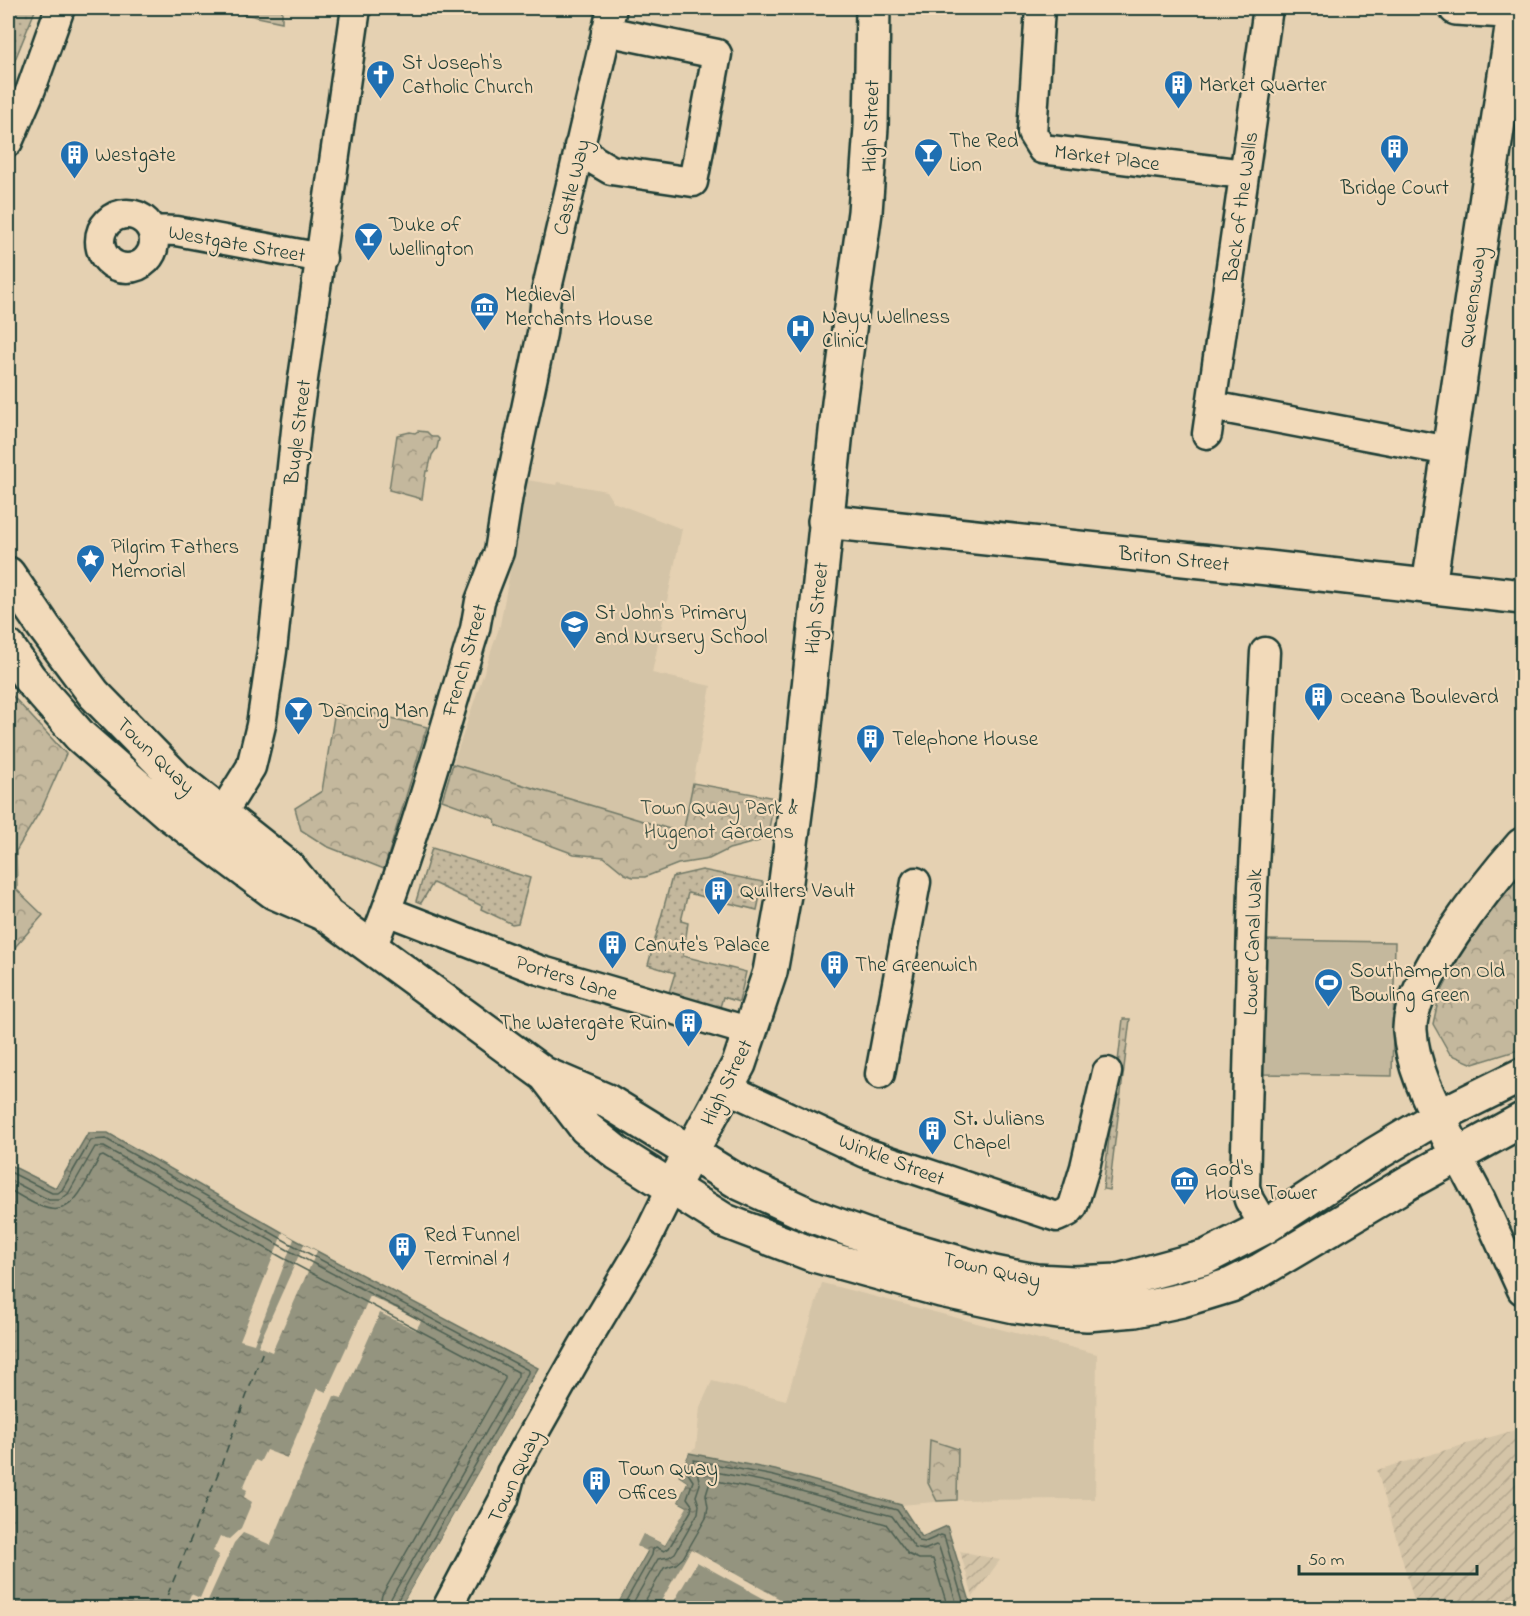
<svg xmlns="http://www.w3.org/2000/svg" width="1530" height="1616" viewBox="0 0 1530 1616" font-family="'Indie Flower',sans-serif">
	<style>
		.built { fill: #d4c4a7 }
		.industrial { fill: url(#industrial-furrows) }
		.grass { fill: url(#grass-dots); stroke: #727a68; stroke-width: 1.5 }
		.forest { fill: url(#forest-crowns); stroke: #727a68; stroke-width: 1.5 }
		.garden { fill: #c4b89d; stroke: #727a68; stroke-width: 1.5 }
		.water { fill: url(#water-ripples); stroke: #657161; stroke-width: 1.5 }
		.pier { fill: #e5d1b2 }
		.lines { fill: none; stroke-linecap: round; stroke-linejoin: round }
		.shore { stroke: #4e6052; stroke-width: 1.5 }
		.ferry { stroke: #364e43; stroke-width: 1.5; stroke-dasharray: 8 6; stroke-linecap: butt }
		.street-casing { stroke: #1f3d34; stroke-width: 33 }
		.secondary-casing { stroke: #1f3d34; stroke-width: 38 }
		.primary-casing { stroke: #1f3d34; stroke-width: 38 }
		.street { stroke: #f2daba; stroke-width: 28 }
		.secondary { stroke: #f2daba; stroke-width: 33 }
		.primary { stroke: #f2daba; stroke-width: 33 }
		.labels { text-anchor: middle; stroke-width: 4.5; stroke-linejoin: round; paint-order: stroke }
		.poi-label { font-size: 21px; fill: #1f3d34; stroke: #f2daba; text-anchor: start }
		.street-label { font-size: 21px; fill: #1f3d34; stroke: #f2daba }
		.park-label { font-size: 21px; fill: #384f44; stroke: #f2daba }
	</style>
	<defs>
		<pattern id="industrial-furrows" width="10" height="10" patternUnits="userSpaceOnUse" patternTransform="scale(1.5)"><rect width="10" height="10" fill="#d4c4a7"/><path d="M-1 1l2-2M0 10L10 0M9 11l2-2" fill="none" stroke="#b6a990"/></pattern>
		<pattern id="grass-dots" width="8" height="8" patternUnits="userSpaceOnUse" patternTransform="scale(1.5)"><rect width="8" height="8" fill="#c4b89d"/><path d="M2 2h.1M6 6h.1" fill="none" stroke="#9f9781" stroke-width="1.8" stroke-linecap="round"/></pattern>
		<pattern id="forest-crowns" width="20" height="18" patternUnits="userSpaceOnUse" patternTransform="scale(1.5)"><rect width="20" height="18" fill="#c4b89d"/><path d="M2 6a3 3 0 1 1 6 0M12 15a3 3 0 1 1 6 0" fill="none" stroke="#9f9781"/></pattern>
		<pattern id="water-ripples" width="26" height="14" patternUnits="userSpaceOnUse" patternTransform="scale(1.5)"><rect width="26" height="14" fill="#94947f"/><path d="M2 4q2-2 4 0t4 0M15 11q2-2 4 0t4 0" fill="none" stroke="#787a69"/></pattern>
	</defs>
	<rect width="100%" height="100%" fill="#e5d1b2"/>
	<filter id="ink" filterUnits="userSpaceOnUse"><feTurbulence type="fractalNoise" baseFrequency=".0167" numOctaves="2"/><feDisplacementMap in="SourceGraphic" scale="12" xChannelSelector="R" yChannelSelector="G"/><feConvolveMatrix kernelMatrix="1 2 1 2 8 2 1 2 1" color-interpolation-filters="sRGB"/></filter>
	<g filter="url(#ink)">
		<path class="built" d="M527,480l30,5 1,-3 48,9 7,11 69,27 -30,144 59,13 -27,147 -231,-69 47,-139z
			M822,1283l275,71 -2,145 -138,1 -56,5 -126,-35 -86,-17 7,-5 4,-41 12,-26 74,19z"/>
		<path class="industrial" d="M1522,1428v180h-106l-39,-138z
			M960,1551l40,9 -27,37z"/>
		<path class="grass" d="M8,8h28l-28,69z
			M432,848l98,30 -12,45 -6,1 -31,-15 1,-3 -49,-23 -12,20 -5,-2z
			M702,870l61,12 -6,28 -69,-17 -7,28 7,2 -5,33 63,16 -7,30 -16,-5 -5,17 -51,-15 8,-26 -27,-8 24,-88z
			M1123,1019h7l-21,171 -6,-1z"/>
		<path class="forest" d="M418,431l9,1 5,5h5l2,2 -2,9 -5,7 -4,16h-2l-4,28 -33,-9 8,-55 13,-3 5,1z
			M8,691l58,63 -24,54 -26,43 1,39 26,25 -27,31 -8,16z
			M336,704l91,23 -43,142 -58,-23 -25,-16 -6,-22 27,-17z
			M453,764l230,69 10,-50 82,15 -6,30 -10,13 -30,8 -20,10 -31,5 -33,13h-12l-8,-3 -21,-17 -30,-3 -78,-29 -1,-6 -53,-19z
			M1522,873v176l-49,15 -23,-10 -17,-30 6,-27 30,-59z
			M930,1440l28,9 -1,51 -20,1 -9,-18z"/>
		<path class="garden" d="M187,8h95v14l-48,-10z
			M1265,940l130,2 -3,134 -130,-2z"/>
		<path class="water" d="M88,1133h20l186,106 244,129 -138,240h-392v-444l48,24z
			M689,1453l86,17 126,35 21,32 25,-11 25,82h-357l32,-56 -11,-6 7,-13 22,12 21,-39 -8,-4 9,-20 -9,-6z"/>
		<path class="pier" d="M283,1232l11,7 -40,105 -14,-4z
			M304,1244l13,7 -45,101 -14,-6z
			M370,1296l51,25 -5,9 -36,-17 -38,85 -8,-2 -63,149 -28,-12 -9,10 -26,57 10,5 -1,3h-32l6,-14 9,4 19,-43 -6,-4 7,-15 9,3 12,-11 11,-26 -8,-5 3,-7 -4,-2 12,-28 5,2 6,-12 21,8 30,-70 9,4z
			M530,1382l2,2 -128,224h-4z
			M687,1451l2,2 -11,23 9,6 -9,20 9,5 -22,38 -22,-11 -6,12 10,5 -32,57h-3l31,-55 -10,-7 8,-15 4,-1 18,11 19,-33 -7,-6 8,-19 -8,-7z
			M691,1549l105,59h-15l-84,-46 -27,46h-13z"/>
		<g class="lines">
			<path class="shore" d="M8,1171l44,22h6l4,-3 29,-50 15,-1 185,105 237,126v3l-132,230 -1,5
				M8,1179l41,21h11l8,-6 27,-47h9l184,103 230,122v4l-128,224 -2,8
				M8,1189c13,7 28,18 43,20 25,5 38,-34 49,-52l3,-1 180,102 222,118v3l-123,216 -3,13
				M622,1608l30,-53 1,-6 3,-2 8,4 5,-3 22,-37 1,-6 -5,-7 6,-17 -6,-9 7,-12 80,16 123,34 22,31 6,1 16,-7 3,1 21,72
				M630,1608l28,-49 11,-2 6,-4 23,-40 1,-8 -3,-9 4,-12 -3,-12 3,-3 72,14 120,33 23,32 9,2 12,-5 3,2 19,61
				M641,1608l23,-40 12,-4 7,-6 23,-40 2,-11 -2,-12 4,-13 2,-2 58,12 116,32 22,30 11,5h14l15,49"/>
			<path class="ferry" d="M162,1608l57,-137 45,-123"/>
			<defs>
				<path id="street" d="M1040,8l-8,125 10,16 202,25
					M8,142l23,-53 29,-81
					M579,146l15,14 17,10 82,12 24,-128 -111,-23
					M100 241a27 27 0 1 1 54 0a27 27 0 1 1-54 0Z
					M153,230l23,1 146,27
					M1212,406l237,45
					M1207,434l61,-426
					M199,824l21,-11 8,-9 23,-37 10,-42 11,-74 25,-230 59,-413
					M387,911l152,59 212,62
					M372,948c41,-104 70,-212 103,-319l5,-28 19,-49 9,-57 34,-162 5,-45 65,-280
					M880,1074l36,-192
					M727,1088l139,65 191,64 11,-5 5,-6 12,-39 22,-95
					M1457,1155l24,45 41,90
					M1265,1227l-16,-27 -4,-13 8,-300 12,-235
					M447,1608l57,-109 7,-26 72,-127 61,-102 28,-57"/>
				<path id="secondary" d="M1456,8l66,4
					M825,521l443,47 254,29
					M1429,586l86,-578
					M1457,1155c-18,-39 -44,-80 -47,-124 -3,-47 80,-150 112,-186
					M672,1187l67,-123 31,-92 15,-83 14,-107 40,-379 26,-191 6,-85 2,-119"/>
				<path id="primary" d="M8,574l36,53 50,67 83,85 112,89 35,43
					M8,647l21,31 51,58 88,77 106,79 53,23 217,159 63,27 133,82 67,31 69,25 118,34 41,8 39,2 44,-2 88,-24 59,-30 109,-72 65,-39 83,-41
					M547,1077l39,51 31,25 108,68 89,34 127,35 74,16 43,6 29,2 48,-4 47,-10 49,-15 30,-15 148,-88 113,-62"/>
			</defs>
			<use href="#street" class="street-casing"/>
			<use href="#secondary" class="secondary-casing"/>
			<use href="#primary" class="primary-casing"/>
			<use href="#street" class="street"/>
			<use href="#secondary" class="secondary"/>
			<use href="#primary" class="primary"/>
		</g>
	</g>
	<defs>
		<symbol id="church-pin" viewBox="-11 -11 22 30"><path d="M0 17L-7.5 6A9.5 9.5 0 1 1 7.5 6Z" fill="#1f6fb2" stroke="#f2daba"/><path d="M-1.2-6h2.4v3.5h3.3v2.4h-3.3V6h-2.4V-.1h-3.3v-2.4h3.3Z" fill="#fff"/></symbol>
		<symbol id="building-pin" viewBox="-11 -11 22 30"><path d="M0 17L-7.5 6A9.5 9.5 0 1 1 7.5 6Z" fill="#1f6fb2" stroke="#f2daba"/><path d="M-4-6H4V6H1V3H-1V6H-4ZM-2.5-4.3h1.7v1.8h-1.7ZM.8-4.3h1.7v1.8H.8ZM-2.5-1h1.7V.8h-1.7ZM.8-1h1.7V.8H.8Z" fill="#fff"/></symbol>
		<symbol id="bar-pin" viewBox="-11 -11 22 30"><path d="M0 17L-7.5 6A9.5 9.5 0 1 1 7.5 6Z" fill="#1f6fb2" stroke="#f2daba"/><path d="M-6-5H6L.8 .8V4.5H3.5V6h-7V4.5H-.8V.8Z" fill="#fff"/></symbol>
		<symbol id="museum-pin" viewBox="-11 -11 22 30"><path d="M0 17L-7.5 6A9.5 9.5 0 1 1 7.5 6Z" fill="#1f6fb2" stroke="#f2daba"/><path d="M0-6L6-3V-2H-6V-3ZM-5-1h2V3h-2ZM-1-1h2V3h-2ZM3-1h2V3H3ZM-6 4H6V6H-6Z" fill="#fff"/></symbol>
		<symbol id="hospital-pin" viewBox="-11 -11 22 30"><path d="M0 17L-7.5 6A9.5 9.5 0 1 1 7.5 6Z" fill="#1f6fb2" stroke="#f2daba"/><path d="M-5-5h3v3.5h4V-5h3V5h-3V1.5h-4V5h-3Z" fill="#fff"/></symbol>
		<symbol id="sight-pin" viewBox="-11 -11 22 30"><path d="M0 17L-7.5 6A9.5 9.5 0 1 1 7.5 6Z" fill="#1f6fb2" stroke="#f2daba"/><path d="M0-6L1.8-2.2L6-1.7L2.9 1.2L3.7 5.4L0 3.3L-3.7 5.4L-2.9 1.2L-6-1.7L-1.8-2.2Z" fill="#fff"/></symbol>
		<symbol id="school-pin" viewBox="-11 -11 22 30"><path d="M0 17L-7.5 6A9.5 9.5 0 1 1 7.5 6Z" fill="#1f6fb2" stroke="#f2daba"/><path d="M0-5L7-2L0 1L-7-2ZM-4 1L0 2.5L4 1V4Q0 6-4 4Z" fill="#fff"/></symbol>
		<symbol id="stadium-pin" viewBox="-11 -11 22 30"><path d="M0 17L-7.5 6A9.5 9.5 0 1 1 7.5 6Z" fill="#1f6fb2" stroke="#f2daba"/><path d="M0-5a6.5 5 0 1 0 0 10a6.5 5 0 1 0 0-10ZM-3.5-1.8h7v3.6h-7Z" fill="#fff"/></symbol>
	</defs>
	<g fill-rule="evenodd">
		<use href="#church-pin" x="364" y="58" width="33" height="45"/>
		<use href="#building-pin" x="1162" y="68" width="33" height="45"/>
		<use href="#building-pin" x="1378" y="132" width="33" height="45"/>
		<use href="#bar-pin" x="912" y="136" width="33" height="45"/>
		<use href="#building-pin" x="58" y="138" width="33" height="45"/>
		<use href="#bar-pin" x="352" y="220" width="33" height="45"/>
		<use href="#museum-pin" x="468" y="290" width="33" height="45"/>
		<use href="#hospital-pin" x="784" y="312" width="33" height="45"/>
		<use href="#sight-pin" x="74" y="542" width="33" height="45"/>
		<use href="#school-pin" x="558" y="608" width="33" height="45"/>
		<use href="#building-pin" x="1302" y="680" width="33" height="45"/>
		<use href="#bar-pin" x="282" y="694" width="33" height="45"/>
		<use href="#building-pin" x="854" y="722" width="33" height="45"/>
		<use href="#building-pin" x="702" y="874" width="33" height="45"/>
		<use href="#building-pin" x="596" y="928" width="33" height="45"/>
		<use href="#building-pin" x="818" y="948" width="33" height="45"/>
		<use href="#stadium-pin" x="1312" y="966" width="33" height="45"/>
		<use href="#building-pin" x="672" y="1006" width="33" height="45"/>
		<use href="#building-pin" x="916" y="1114" width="33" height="45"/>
		<use href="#museum-pin" x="1168" y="1164" width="33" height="45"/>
		<use href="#building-pin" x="386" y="1230" width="33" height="45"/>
		<use href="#building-pin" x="580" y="1464" width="33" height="45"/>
	</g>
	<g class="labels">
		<g class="poi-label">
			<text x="402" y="69">St Joseph's<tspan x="402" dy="24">Catholic Church</tspan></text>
			<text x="1199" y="91">Market Quarter</text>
			<text x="949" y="147">The Red<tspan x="949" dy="24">Lion</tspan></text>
			<text x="95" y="161">Westgate</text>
			<text x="1395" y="194" text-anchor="middle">Bridge Court</text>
			<text x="389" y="231">Duke of<tspan x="389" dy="24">Wellington</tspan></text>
			<text x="505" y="301">Medieval<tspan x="505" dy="24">Merchants House</tspan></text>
			<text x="822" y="323">Nayu Wellness<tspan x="822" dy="24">Clinic</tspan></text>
			<text x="111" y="553">Pilgrim Fathers<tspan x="111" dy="24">Memorial</tspan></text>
			<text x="595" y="619">St John's Primary<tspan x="595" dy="24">and Nursery School</tspan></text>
			<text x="1340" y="703">Oceana Boulevard</text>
			<text x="319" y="717">Dancing Man</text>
			<text x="892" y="745">Telephone House</text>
			<text x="740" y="897">Quilters Vault</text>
			<text x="634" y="951">Canute's Palace</text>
			<text x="855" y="971">The Greenwich</text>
			<text x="1350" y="977">Southampton Old<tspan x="1350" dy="24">Bowling Green</tspan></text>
			<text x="667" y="1029" text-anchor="end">The Watergate Ruin</text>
			<text x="953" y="1125">St. Julians<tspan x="953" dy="24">Chapel</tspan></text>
			<text x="1205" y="1175">God's<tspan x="1205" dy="24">House Tower</tspan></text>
			<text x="424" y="1241">Red Funnel<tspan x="424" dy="24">Terminal 1</tspan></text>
			<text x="618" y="1475">Town Quay<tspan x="618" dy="24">Offices</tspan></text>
		</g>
		<g class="street-label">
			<text transform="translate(870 126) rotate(-88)" y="7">High Street</text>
			<text transform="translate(1107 157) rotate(7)" y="7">Market Place</text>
			<text transform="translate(571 187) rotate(-76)" y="7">Castle Way</text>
			<text transform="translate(1240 207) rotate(-82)" y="7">Back of the Walls</text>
			<text transform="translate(237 243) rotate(10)" y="7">Westgate Street</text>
			<text transform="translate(1472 297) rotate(-82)" y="7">Queensway</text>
			<text transform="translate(297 432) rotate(-83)" y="7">Bugle Street</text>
			<text transform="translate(1174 558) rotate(6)" y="7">Briton Street</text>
			<text transform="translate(816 608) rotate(-84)" y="7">High Street</text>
			<text transform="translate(464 660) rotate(-74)" y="7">French Street</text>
			<text transform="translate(156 755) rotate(44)" y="7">Town Quay</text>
			<text transform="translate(1252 942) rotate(-88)" y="7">Lower Canal Walk</text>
			<text transform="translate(567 977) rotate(18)" y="7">Porters Lane</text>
			<text transform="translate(726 1082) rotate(-64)" y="7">High Street</text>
			<text transform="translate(892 1159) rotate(21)" y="7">Winkle Street</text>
			<text transform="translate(992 1269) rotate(13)" y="7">Town Quay</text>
			<text transform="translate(514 1476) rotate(-65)" y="7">Town Quay</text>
		</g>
		<g class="park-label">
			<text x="719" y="814">Town Quay Park &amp;<tspan x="719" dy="24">Hugenot Gardens</tspan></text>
		</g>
	</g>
	<rect width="1530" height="1616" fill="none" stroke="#f2daba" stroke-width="30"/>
	<rect x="15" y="15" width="1500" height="1586" fill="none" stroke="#1f3d34" stroke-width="2" filter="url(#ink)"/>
	<path d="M1299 1565v9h178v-9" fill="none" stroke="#1f3d34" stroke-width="3"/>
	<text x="1308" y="1565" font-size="18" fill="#1f3d34" stroke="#f2daba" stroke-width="4.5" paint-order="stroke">50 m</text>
</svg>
